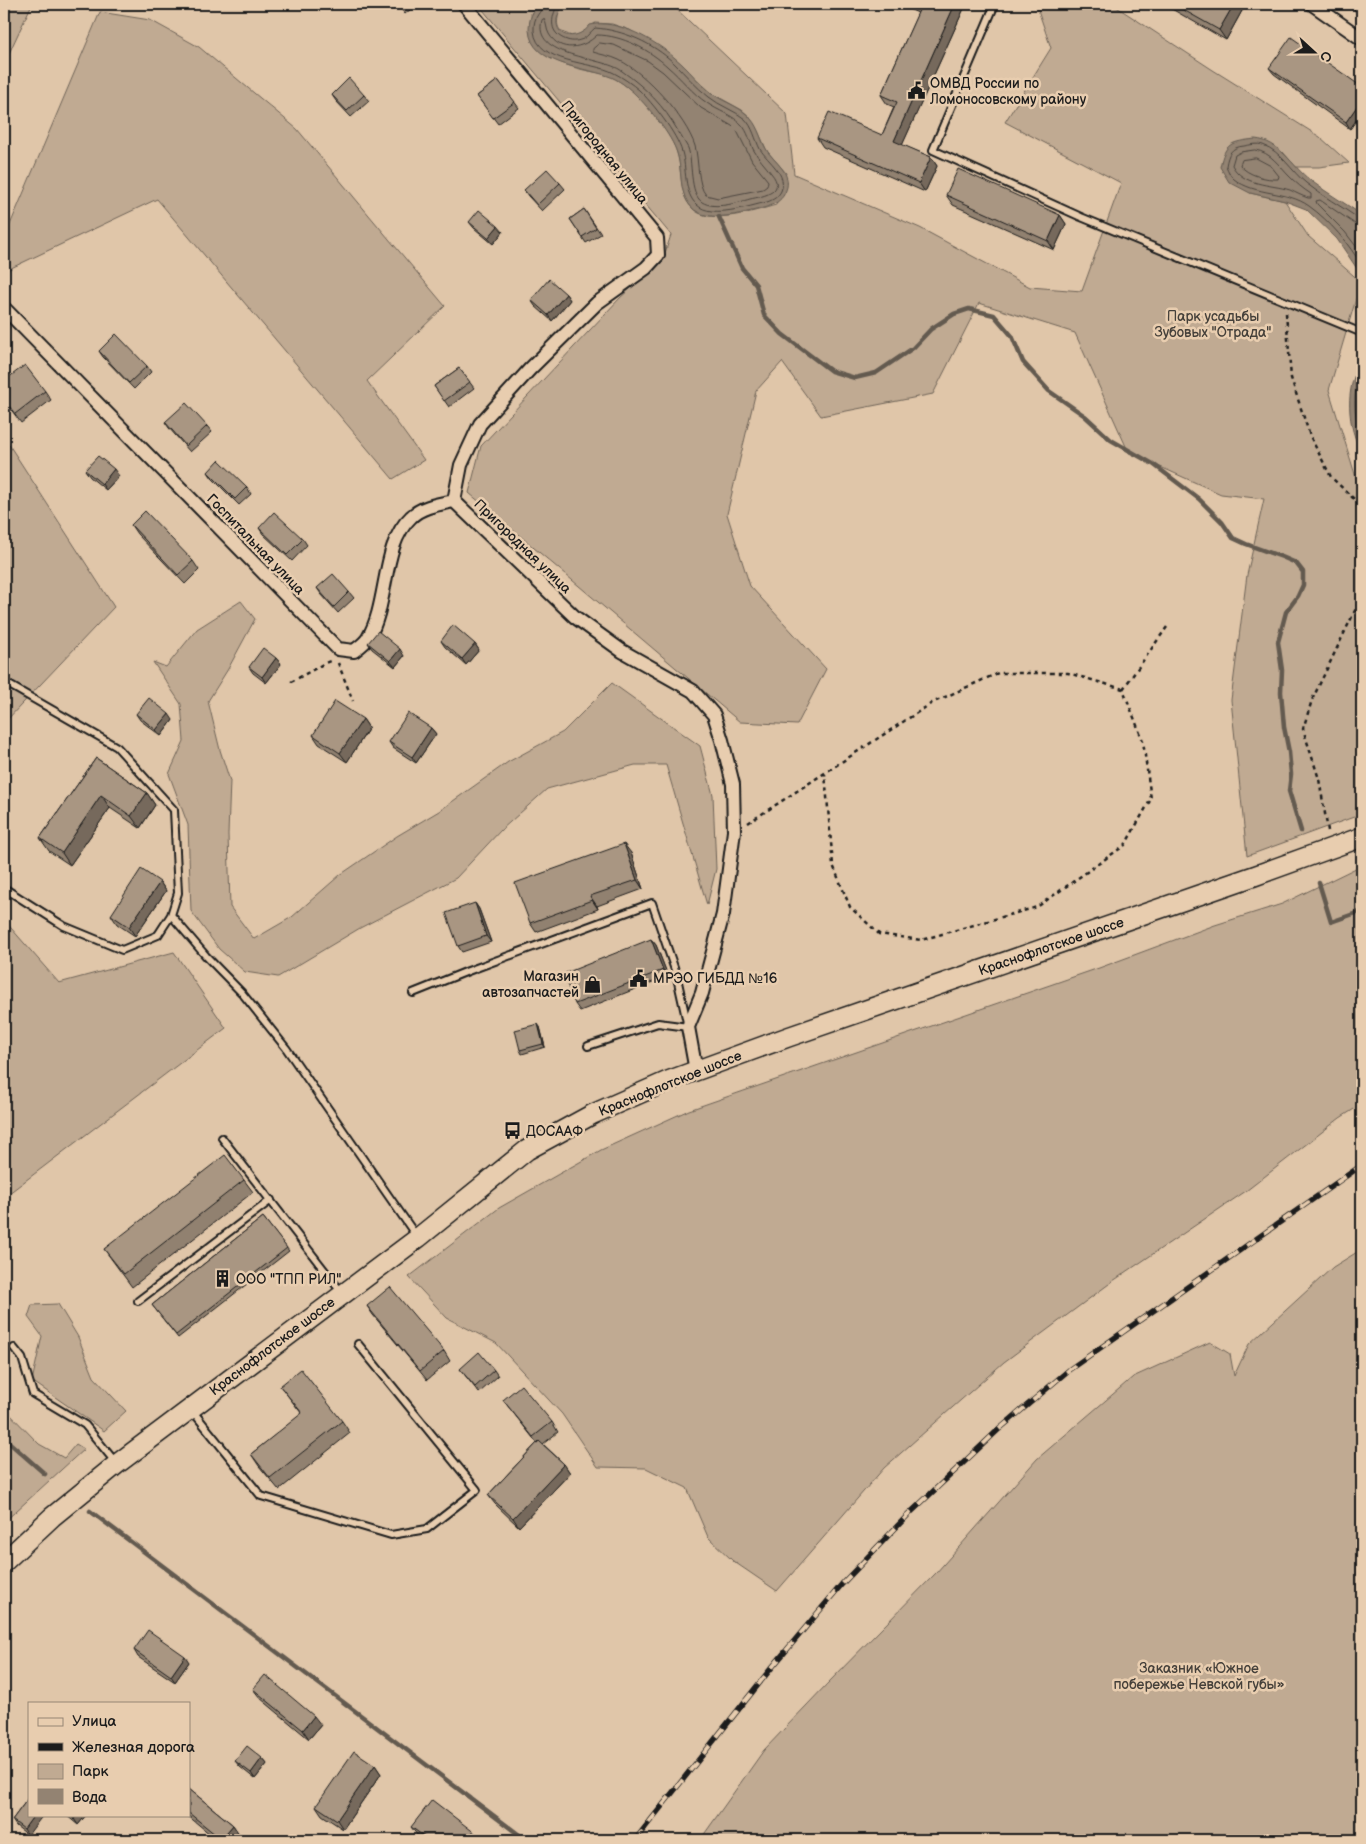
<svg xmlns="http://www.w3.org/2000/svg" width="1366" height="1844" viewBox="0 0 1366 1844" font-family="'Balsamiq Sans',sans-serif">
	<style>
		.green { fill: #c0aa92; stroke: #6e6357 }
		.water { fill: #938372; stroke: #635a50 }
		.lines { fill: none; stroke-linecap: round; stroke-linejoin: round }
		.shore { stroke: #4c453e; stroke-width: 1 }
		.stream { stroke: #635a50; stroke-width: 4.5 }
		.lane-casing { stroke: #1c1c1c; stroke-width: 10 }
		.street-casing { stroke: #1c1c1c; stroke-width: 16 }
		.primary-casing { stroke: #1c1c1c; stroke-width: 22 }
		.path { stroke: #1c1c1c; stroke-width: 2.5; stroke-dasharray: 4 4; stroke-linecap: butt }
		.lane { stroke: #e8cdaf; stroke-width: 6 }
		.street { stroke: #e8cdaf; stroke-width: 12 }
		.primary { stroke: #e8cdaf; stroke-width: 19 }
		.rail-casing { stroke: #1c1c1c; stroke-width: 5.5 }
		.rail { stroke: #e8cdaf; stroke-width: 4; stroke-dasharray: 11; stroke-linecap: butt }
		.wall { fill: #918170; stroke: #1c1c1c }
		.shaded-wall { fill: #76695b; stroke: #1c1c1c }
		.building { fill: #a99682; stroke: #1c1c1c }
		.labels { text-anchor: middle; stroke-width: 5; stroke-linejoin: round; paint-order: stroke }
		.poi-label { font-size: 14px; fill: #1c1c1c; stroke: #e8cdaf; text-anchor: start }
		.street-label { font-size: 14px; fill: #1c1c1c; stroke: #e8cdaf }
		.park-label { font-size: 14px; fill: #45403a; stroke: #e8cdaf }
	</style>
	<rect width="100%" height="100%" fill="#e0c6a9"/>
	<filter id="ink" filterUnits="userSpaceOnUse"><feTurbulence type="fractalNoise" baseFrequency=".02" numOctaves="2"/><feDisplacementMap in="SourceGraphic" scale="10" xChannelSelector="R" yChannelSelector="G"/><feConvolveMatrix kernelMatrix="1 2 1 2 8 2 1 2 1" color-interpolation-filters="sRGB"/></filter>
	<g filter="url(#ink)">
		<path class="green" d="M4,4h28l-28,60z
			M478,4h62l-9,9 1,29c14,16 31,23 52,28 9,2 18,3 26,6 15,7 31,22 41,35 9,11 22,28 26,42 6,18 1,43 17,57 18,15 61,1 82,-5l10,-32 -19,-22 -9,-20 -9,-15 -7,-6 -29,-16 -19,-17 -64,-47 -18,-6 -17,-1c-5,4 -11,10 -17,12 -4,2 -7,1 -11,-1 -15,-4 -9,-20 -4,-30h108l116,110 7,60 126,54 110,59 52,4 39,-108 -116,-61 46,-74 -15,-44h76l101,66 107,67 29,26 -30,4h-23l-13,-15 -33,41 35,8 23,35 53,46 -32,108 33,107v317l-115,42 -16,-156 16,-125 17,-76 -43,-5 -92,-41 -54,-120 -96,-30 -46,91 -112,22 -39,-54 -26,29 -29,123 23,72 76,83 -29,56 -57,-3 -271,-229 12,-47 139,-148 43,-39 8,-24z
			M100,12l50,8 49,27 98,82 148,177 -78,75 57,79 -31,19 -236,-280 -148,70 -5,13v-43z
			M4,437l110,170 -110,116z
			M241,601l14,18 -27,50 -20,32 12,49 10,31 -2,53 2,73 24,32 38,-22 48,-42 57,-39 42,-25 69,-49 55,-30 49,-49 88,63 13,49 3,74 -9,36 -41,-140h-31l-88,24 -46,41 -45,48 -96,50 -82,49 -33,-5 -26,-23 -28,-38 -3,-86 -19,-51 15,-33 -3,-37 -28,-42 13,5 31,-38z
			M1362,865v239l-22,14 -94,73 -133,90 -109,81 -120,106 -107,123 -44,-30 -25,-24 -21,-49 -41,-20 -48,-1 -36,-53 -66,-71 -49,-25 -38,-41 90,-69 102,-58 88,-40 410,-142 116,-43 67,-21z
			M4,920l55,63 115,-31 52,76 -222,169z
			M1362,1249v591h-662l64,-90 64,-67 108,-110 101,-114 96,-82 77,-35 20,12 4,22 15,-32 84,-77z
			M58,1304l20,33 16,40 32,34 -22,20 -72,-50 10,-45 -14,-19 4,-12z
			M4,1408l35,36 25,14 12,-14 8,5 -80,73z"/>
		<path class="water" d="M540,4h23c-2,4 -5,10 -6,15 -2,21 22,21 33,6 26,-7 66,16 85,33 14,11 24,26 38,36 12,9 29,13 38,25 8,9 10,23 17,33 8,11 22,20 19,35 -4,16 -16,19 -31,23 -26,6 -64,17 -73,-19 -3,-12 -2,-25 -6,-38 -5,-17 -28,-45 -41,-58 -7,-7 -18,-16 -28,-19 -24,-9 -77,-11 -79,-46 0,-12 3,-18 11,-26z
			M1255,139c25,2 37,27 55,41 17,13 35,23 52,35v61l-25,-37 -31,-30 -21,-8 -35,-8 -21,-11 -9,-15c5,-25 12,-25 35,-28z
			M1362,363v89c-15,-23 -18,-68 0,-89z"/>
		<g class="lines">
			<path class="shore" d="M543,4c-1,10 -10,10 -9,27 3,33 58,30 80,42 8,4 18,11 25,17 13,12 38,44 43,62 5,16 1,41 15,53 15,14 52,1 70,-3 6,-2 11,-5 14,-11 7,-17 -13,-29 -21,-42 -5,-10 -7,-22 -15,-30 -11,-9 -25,-13 -36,-22 -13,-10 -24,-23 -35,-34 -21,-20 -51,-33 -79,-35 -4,3 -7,8 -12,11 -5,2 -10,3 -16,1 -18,-6 -17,-21 -9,-36
				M544,19c3,4 2,10 5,15 11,19 34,15 48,1 25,0 53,15 71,32 13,11 24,26 39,36 11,8 26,12 35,22 6,7 8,16 11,24 5,9 12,16 18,24 16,19 -7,23 -21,26 -14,4 -35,11 -48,3 -13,-9 -9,-40 -14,-54 -3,-6 -7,-11 -10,-17 -14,-25 -32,-43 -56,-60 -20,-15 -91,-13 -80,-51z
				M600,43l14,2 34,16 15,11 38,36 31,18 5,5 15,30 16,20 -1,5 -4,3 -45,9 -12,-3c-9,-10 -7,-35 -11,-49 -9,-28 -49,-73 -76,-86 -8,-4 -17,-5 -26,-8v-3z
				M1255,150c16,2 24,16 34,26 7,7 14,13 22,18v4h-3c-6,-2 -12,-5 -18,-8 -20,-6 -47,-4 -58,-25l3,-10 6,-3z
				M1256,158l15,8 8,10 -1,3c-11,1 -31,-4 -38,-14l2,-5z
				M1362,219l-4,-1c-17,-12 -36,-22 -52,-35 -14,-11 -25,-32 -43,-38 -6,-2 -13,0 -19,1 -13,1 -16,8 -18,20 2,4 4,10 8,13 21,17 53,11 75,27 21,15 40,38 53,60
				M1362,225l-7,-1 -35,-24 -4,1 1,3 28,28 17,22
				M1362,370c-11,23 -8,47 0,70"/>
			<path class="stream" d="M719,217l23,51 14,17 8,30 18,19 49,37 24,7 21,-5 37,-25 18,-19 23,-15 15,-5 25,6 18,21 11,26 26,29 36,25 26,24 42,24 46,35 23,23 11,16 13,6 36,13 14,6 7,9v13l-5,11 -12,16 -8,30 4,28 -1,22 3,35 5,25 2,22 -2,17 12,40
				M1319,883l12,39 31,-11
				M4,1438l41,36
				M90,1511l436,329"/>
			<defs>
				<path id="lane" d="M995,4l-62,146 148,67 281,116
					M4,682l113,65 57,63 4,83 -7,22 -13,20 -36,15 -58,-24 -60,-38
					M171,915l35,41 36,37 44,55 131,189
					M413,993l55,-22 184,-68 24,70 12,54 -30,-4 -70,23
					M222,1138l120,155
					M138,1301l133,-101
					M14,1348l8,10 11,36 52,31 31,38
					M191,1409l70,87 130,39 36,-6 50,-39 -119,-146"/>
				<path id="street" d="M464,4l193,234 1,17 -12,13 -49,35 -67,66 -50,55 -19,41 -7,36 121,116 47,34 71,40 21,24 8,25 11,44 1,47 -11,83 -21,79 -14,34 8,44
					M1312,4l50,35
					M5,309l333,340 16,2c5,-4 11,-8 14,-13 21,-34 13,-93 43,-121 11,-11 29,-13 43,-16"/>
				<path id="primary" d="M4,1562l48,-45 65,-53 301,-226 109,-88 66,-36 75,-33 120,-44 466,-161 108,-39"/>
			</defs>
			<use href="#lane" class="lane-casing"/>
			<use href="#street" class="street-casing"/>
			<use href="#primary" class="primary-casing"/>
			<path class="path" d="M1286,313l5,65 19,58 21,41 22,21 9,5
				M338,663l15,38
				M291,682l34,-19 5,-2
				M1123,689l44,-62
				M748,823l184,-120 66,-30h70l55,16 20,52 8,58 -26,46 -88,62 -116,33 -42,-6 -29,-27 -17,-42 -8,-91
				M1328,831l-9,-52 -16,-50 9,-29 50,-104"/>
			<use href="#lane" class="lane"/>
			<use href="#street" class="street"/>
			<use href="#primary" class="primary"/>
			<defs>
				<path id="rail" d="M635,1840l134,-169 73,-87 65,-68 90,-85 73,-62 292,-204"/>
			</defs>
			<use href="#rail" class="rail-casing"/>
			<use href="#rail" class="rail"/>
		</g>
		<path class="wall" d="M397,4h20l-12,10z
			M906,4h60l-64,141 29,12 6,9 -12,26 -102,-45 -6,-9 65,-3 12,-28 -7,-3 -6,-9 37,-82 -9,-4z
			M1163,4h76l4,5 -17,31z
			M1362,4v13l-4,-2 -6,-9z
			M1269,68l93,19v25l-12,17 -76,-55z
			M498,80l21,28 -21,16 -21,-28z
			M332,95h32l5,6 -18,16 -15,-16z
			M560,183l5,6 -23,22 -14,-15 -4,-6z
			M946,195l114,20 6,9 -12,26 -101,-45z
			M584,209l17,25 -15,9 -16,-24z
			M469,222l34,10 -10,12 -19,-16z
			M566,294l4,6 -18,21 -17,-15 -4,-6z
			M99,351l48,15 4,6 -17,17 -31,-32z
			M459,368l15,20 -25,19 -15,-21z
			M45,391l6,9 -30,23 -17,-23z
			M165,422l42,4 5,6 -22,20 -21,-24z
			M85,470l34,6 -13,14 -16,-13z
			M208,472l39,15 4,7 -12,11 -27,-27z
			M131,525l62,36 6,9 -14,14 -48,-50z
			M259,528l44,11 4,6 -15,16 -29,-27z
			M317,588l32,4 5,6 -16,15 -17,-19z
			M441,641l34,3 4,6 -13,15 -21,-18z
			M368,643l36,13 -9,11 -23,-18z
			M276,658l5,6 -15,19 -13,-10 -4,-6z
			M136,714l37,6 -12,16 -21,-16z
			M363,719l6,9 -22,34 -28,-18 -6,-9z
			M431,728l5,6 -20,29 -23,-15 -4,-6z
			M96,758l51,35 8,12 -15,23 -30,-20 -40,57 -21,-14 -9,-13z
			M631,853l12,36 -46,17 1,3 -62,23 -6,-9z
			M160,882l6,9 -31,45 -18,-12 -6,-9z
			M475,903l4,6 12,33 -29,10 -4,-6z
			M651,939l5,6 12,31 -88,35 -5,-7z
			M540,1027l5,20 -23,7 -2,-4z
			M244,1180l9,12 -121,95 -28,-38z
			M263,1217l26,34 -111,87 -26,-33z
			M367,1306l77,45 6,10 -23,19 -54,-65z
			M460,1369l34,1 4,6 -19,17z
			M280,1386l62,35 8,12 -71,57 -20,-24 -8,-12 51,-40z
			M503,1400l49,22 6,10 -15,12 21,20 6,9 -51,54 -24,-23 -7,-9 49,-52z
			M134,1650l55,12 -14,20 -37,-25z
			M253,1689l68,36 -12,14 -49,-41z
			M262,1758l5,6 -12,15 -15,-12 -5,-6z
			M375,1765l6,9 -38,55 -21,-14 -6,-9z
			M189,1789l44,36 6,9 -5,6h-17l-30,-25h2z
			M29,1797l-1,38 -12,-9 -4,-6z
			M66,1815h20l-8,10z
			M411,1827l74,13h-62l-5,-4z"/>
		<path class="shaded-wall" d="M955,4h11l-66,146 -6,-9z
			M1234,4h5l4,5 -17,31 -7,-10z
			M1362,99v13l-12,17 -4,-7z
			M931,157l6,9 -12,26 -6,-9z
			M1060,215l6,9 -12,26 -6,-9z
			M498,226l5,6 -10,12 -5,-6z
			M566,294l4,6 -18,21 -4,-6z
			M114,469l5,7 -13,14 -4,-6z
			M475,644l4,6 -13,15 -4,-6z
			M400,649l4,7 -9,11 -5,-6z
			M276,658l5,6 -15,19 -4,-6z
			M169,714l4,6 -12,16 -5,-6z
			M363,719l6,9 -22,34 -7,-9z
			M431,728l5,6 -20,29 -4,-6z
			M147,793l8,12 -15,23 -9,-12z
			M101,795l9,13 -40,57 -8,-12z
			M624,844l7,9 12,36 -6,-9z
			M160,882l6,9 -31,45 -6,-9z
			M590,896l7,10 1,3 -6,-9z
			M475,903l4,6 12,33 -5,-6z
			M651,939l5,6 12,31 -5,-6z
			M538,1024l2,3 5,20 -2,-3z
			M564,1464l6,9 -51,54 -6,-9z
			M185,1656l4,6 -14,20 -4,-6z
			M314,1716l7,9 -12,14 -6,-9z
			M262,1758l5,6 -12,15 -4,-6z
			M375,1765l6,9 -38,55 -6,-9z
			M34,1815h9l-15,20 -4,-6z
			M77,1815h9l-8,10 -4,-6z
			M233,1825l6,9 -5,6h-13v-1z"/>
		<path class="building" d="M398,4h7l-4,4z
			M912,4h43l-61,137 37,16 -12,26 -102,-45 12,-26 53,23 15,-33 -16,-7 39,-87z
			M1173,4h61l-15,26z
			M1353,4h9v6l-10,-4z
			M1291,37l71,50v12l-16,23 -77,-54z
			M349,78l15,17 -17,16 -15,-16z
			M498,80l17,22 -22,16 -16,-22z
			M547,169l13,14 -23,22 -13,-15z
			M958,169l102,46 -12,26 -102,-46z
			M584,209l12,19 -14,9 -12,-18z
			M479,210l19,16 -10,12 -19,-16z
			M549,279l17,15 -18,21 -17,-15z
			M116,334l31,32 -18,17 -30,-32z
			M25,365l20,26 -30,23 -11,-15v-18z
			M459,368l11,14 -26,19 -10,-15z
			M186,403l21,23 -21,20 -21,-24z
			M98,456l16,13 -12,15 -17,-14z
			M219,460l28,27 -12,12 -27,-27z
			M145,511l48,50 -15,14 -47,-50z
			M274,512l29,27 -16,16 -28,-27z
			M333,574l16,18 -15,15 -17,-19z
			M453,625l22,19 -13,15 -21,-18z
			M378,631l22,18 -10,12 -22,-18z
			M263,648l13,10 -14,19 -13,-10z
			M149,698l20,16 -13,16 -20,-16z
			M335,701l28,18 -23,34 -27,-18z
			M408,713l23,15 -19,29 -23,-15z
			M96,758l51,35 -16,23 -30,-21 -39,58 -22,-15z
			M624,844l13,36 -47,16 2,4 -62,23 -15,-40z
			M141,869l19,13 -31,45 -18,-12z
			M475,903l11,33 -28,10 -12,-33z
			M651,939l12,31 -88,34 -12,-30z
			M538,1024l5,20 -23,6 -5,-20z
			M225,1155l19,25 -120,94 -20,-25z
			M263,1217l24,31 -111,87 -24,-30z
			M390,1287l54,64 -24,20 -53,-65z
			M479,1352l15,18 -19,17 -15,-18z
			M301,1369l41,52 -72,57 -19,-24 51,-41 -22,-27z
			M521,1385l31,37 -19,15 -30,-37z
			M539,1441l25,23 -51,54 -25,-23z
			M148,1630l37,26 -14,20 -37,-26z
			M265,1675l49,41 -11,14 -50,-41z
			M247,1746l15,12 -11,15 -16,-12z
			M354,1751l21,14 -38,55 -21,-14z
			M189,1789l44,36 -12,14 -32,-26z
			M29,1797v18h5l-10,14 -12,-9z
			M432,1800l52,40h-55l-18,-13z
			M69,1815h8l-3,4z"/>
	</g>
	<defs>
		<symbol id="civic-bare" viewBox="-9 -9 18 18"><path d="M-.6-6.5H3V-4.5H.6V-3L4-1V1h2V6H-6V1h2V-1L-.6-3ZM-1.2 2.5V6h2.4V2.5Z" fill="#1c1c1c" stroke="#e8cdaf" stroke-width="2.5" paint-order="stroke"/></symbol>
		<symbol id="shop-bare" viewBox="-9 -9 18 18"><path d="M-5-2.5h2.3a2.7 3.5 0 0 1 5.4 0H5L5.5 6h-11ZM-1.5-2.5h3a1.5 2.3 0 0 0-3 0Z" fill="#1c1c1c" stroke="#e8cdaf" stroke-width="2.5" paint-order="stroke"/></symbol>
		<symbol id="bus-bare" viewBox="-9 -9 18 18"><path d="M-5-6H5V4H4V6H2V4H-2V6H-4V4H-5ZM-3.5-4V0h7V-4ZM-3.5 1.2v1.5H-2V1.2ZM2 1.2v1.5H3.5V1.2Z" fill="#1c1c1c" stroke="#e8cdaf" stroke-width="2.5" paint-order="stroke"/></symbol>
		<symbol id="building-bare" viewBox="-9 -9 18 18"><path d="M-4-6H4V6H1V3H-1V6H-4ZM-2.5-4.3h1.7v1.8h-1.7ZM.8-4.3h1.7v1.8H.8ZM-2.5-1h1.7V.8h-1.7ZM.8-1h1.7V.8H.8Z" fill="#1c1c1c" stroke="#e8cdaf" stroke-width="2.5" paint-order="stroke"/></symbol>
	</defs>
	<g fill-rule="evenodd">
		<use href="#civic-bare" x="904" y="78" width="25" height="25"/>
		<use href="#civic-bare" x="626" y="966" width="25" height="25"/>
		<use href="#shop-bare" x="580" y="972" width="25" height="25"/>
		<use href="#bus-bare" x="500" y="1118" width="25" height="25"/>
		<use href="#building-bare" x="210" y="1266" width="25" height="25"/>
	</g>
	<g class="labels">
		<g class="poi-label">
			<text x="930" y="88">ОМВД России по<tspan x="930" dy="16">Ломоносовскому району</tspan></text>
			<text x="579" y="981" text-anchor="end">Магазин<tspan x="579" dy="16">автозапчастей</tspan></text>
			<text x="653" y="983">МРЭО ГИБДД №16</text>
			<text x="526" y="1136">ДОСААФ</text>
			<text x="236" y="1284">ООО "ТПП РИЛ"</text>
		</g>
		<g class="street-label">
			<text transform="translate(605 152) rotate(51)" y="5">Пригородная улица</text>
			<text transform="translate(256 544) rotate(46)" y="5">Госпитальная улица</text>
			<text transform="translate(523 546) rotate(44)" y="5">Пригородная улица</text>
			<text transform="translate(1051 946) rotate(-19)" y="5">Краснофлотское шоссе</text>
			<text transform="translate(670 1083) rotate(-22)" y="5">Краснофлотское шоссе</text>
			<text transform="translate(272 1346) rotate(-37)" y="5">Краснофлотское шоссе</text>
		</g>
		<g class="park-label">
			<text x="1213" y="321">Парк усадьбы<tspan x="1213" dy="16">Зубовых "Отрада"</tspan></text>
			<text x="1199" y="1673">Заказник «Южное<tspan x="1199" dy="16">побережье Невской губы»</tspan></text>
		</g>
	</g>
	<rect width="1366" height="1844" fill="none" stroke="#e8cdaf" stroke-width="20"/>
	<rect x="10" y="10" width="1346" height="1824" fill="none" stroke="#1c1c1c" stroke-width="2" filter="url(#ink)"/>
	<rect x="28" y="1702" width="162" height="115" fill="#e8cdaf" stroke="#968674"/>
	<rect x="38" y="1718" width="25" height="8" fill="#e8cdaf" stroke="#968674"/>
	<text x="72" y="1726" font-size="15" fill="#1c1c1c">Улица</text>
	<rect x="38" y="1743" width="25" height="8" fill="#1c1c1c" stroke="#968674"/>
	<text x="72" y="1752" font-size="15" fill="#1c1c1c">Железная дорога</text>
	<rect x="38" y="1764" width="25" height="15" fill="#c0aa92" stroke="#968674"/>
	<text x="72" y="1776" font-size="15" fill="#1c1c1c">Парк</text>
	<rect x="38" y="1789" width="25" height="15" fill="#938372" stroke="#968674"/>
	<text x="72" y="1802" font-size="15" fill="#1c1c1c">Вода</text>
	<g transform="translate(1314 52) rotate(111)" stroke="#e8cdaf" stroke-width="4" paint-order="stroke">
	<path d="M0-4L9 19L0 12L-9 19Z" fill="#1c1c1c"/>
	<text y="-8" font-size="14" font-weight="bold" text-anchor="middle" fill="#1c1c1c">С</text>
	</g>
</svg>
